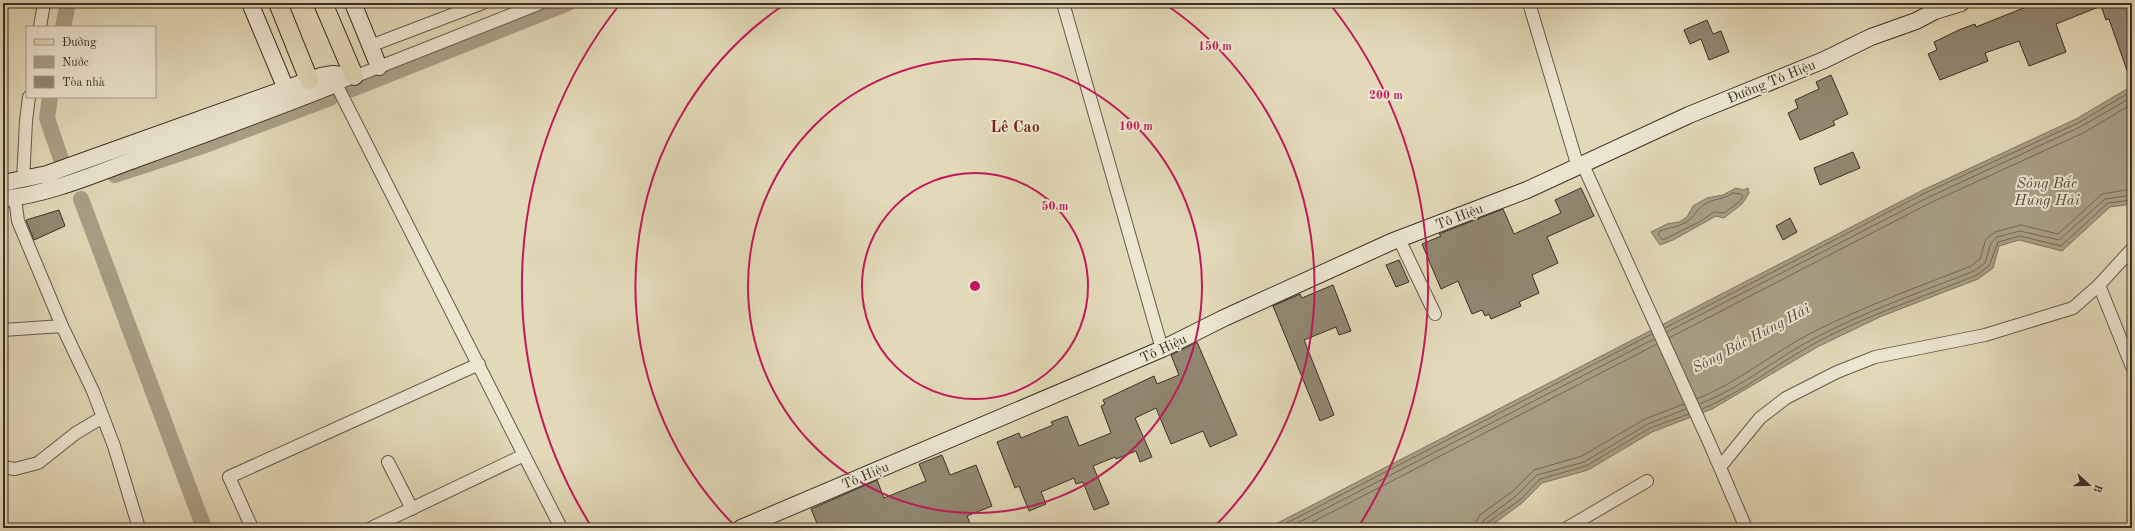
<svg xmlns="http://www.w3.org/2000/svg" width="2135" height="531" viewBox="0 0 2135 531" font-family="'Old Standard TT',serif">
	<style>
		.water { fill: #a9a086; stroke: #7c7360 }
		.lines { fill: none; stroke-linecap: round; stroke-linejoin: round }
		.shore { stroke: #716856; stroke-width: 1 }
		.canal { stroke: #a9a086; stroke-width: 16 }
		.building { fill: #918872; stroke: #393026 }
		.street-casing { stroke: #635a4a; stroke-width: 14 }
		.secondary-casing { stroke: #393026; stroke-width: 18 }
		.primary-casing { stroke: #393026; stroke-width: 20 }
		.street { stroke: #ece6d1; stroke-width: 12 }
		.secondary { stroke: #ece6d1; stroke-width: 16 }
		.primary { stroke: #e2d9b8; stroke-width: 18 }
		.ring { fill: none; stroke: #c2185b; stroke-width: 2 }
		.labels { text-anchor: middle; stroke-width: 4; stroke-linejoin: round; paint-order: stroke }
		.street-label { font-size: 14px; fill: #393026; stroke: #ece6d1 }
		.water-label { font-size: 15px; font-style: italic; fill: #554c3e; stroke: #ece6d1 }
		.quarter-label { font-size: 16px; font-weight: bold; fill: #7a1f14; stroke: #ece6d1 }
		.centre { fill: #c2185b; stroke: #ece6d1; stroke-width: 2 }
		.ring-label { font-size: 12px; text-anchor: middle; font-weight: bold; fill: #c2185b; stroke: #ece6d1; stroke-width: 4; stroke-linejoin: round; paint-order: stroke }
	</style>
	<rect width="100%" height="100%" fill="#e2d9b8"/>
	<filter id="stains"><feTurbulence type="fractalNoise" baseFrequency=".005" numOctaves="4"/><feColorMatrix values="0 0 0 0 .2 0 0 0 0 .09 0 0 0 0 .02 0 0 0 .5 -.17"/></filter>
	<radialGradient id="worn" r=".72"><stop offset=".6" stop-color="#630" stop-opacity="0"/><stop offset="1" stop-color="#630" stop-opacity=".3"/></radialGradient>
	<path class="water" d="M2132,86v118l-22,3 -48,44 -43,-11 -20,6 -6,22 -15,11 -96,37 -63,30 -107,63 -60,23 -64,38 -46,13 -20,20 -34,25h-220l655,-338 153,-71z
		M1736,188l7,2 5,-2 1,5 -7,11 -18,14 -8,-2 -43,24 -13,5 -9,-13 16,-8 12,-2 8,-5 6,-11 14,-8 16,-3z"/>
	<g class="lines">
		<path class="shore" d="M1733,193l8,1 2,2 -4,6 -15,11 -10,-1 -13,9 -38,19 -5,-5 2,-4c10,-4 21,-4 29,-11 7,-6 9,-13 18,-17 9,-5 15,-3 26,-10z
			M1665,328l260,-135 153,-70 54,-32
			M1667,332l260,-134 153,-71 52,-30
			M1669,338l261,-135 153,-70 49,-29
			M1697,399c42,-17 77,-47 116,-67 52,-26 105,-45 158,-66l9,-7 6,-20 9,-7 26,-7 37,9 44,-40 30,-5
			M1700,404c41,-16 76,-46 115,-66 51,-27 106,-46 159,-67l11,-8 6,-20 6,-6 23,-6 39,9 46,-41 27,-4
			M1702,409c41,-17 76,-46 115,-67 51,-27 106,-45 160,-67l12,-9 9,-24 22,-6 41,10 47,-43 24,-3
			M1277,528l375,-194
			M1288,528l366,-189
			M1301,528l356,-184
			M1475,528l1,-6 4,-7 33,-24 21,-21 48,-14 63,-37 39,-15
			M1481,528l3,-8 32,-24 21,-21 47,-13 64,-38 38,-15
			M1486,528l1,-5 33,-23 20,-21 46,-13 64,-38 39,-14"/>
		<path class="canal" d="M63,27l5,-24
			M352,89l216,-86
			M50,97l-3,21 14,41
			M115,175l85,-28 130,-49
			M81,199l123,329"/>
	</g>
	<path class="building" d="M2036,3h96v75l-2,1 -21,-60 -3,1 -5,-14 -45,18 10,28 -37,14 -10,-25 -34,12 3,8 -48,19 -12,-26 9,-4 -3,-8 27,-13 14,-5 1,3z
		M1707,20l6,14 8,-3 8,21 -20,8 -8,-21 -11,5 -6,-14z
		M1831,75l17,39 -15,7 2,4 -35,15 -12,-27 10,-5 -3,-8 24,-11 -3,-7z
		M1853,152l7,16 -40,17 -6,-17z
		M1581,188l13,28 -47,21 11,26 -26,12 7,18 -20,9 2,4 -30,13 -2,-5 -4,2 -3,-6 -10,4 -14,-33 -17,8 -19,-45 19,-8 -2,-2 64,-25 11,25 47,-21 -6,-13z
		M59,210l6,16 -31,14 -8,-20z
		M1790,218l7,14 -14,8 -7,-14z
		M1399,260l10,22 -13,5 -10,-22z
		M1333,285l18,46 -12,4 -3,-8 -32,13 30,75 -14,6 -47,-115 27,-12 2,4z
		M1197,342l40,93 -27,12 -7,-16 -32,13 -15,-36 -21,10 17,39 -12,5 -4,-11 -20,8 -1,-2 -22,9 16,38 -15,6 -11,-28 -7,2 -2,-6 -33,14 5,12 -17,7 -10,-25 -4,2 -18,-46 22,-9 2,5 32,-13 -2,-3 16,-6 12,30 32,-13 -10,-27 4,-2 -2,-4 51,-24 3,8 22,-9 -8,-20z
		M942,455l8,20 26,-10 16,41 -25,10 5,12h-153l-8,-19 66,-29 7,18 42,-17 -7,-17z"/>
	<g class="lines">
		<defs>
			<path id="street" d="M541,3l-205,81 225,444
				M1063,3l99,346
				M1529,3l49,164
				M40,27l4,-24
				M370,46l113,-43
				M1583,165l126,277 37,86
				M23,180l3,-59 3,-24
				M15,198l3,23 44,105 31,65 21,55 25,82
				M1399,239l36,75
				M2099,285l33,82
				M3,330l59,-4
				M388,462l24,47
				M3,467l12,2 23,-6 38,-30 27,-16
				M1720,467l40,-49 26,-20 51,-26 38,-15 110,-22 88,-27 26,-23 33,-36
				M252,528l-23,-51 250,-113
				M371,528l153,-73
				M1567,528l80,-47"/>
			<path id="secondary" d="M250,3l36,86
				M353,3l26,64
				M3,183l44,-9 274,-98 12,-2 21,2
				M3,199c47,-5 92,-25 136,-41 66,-24 132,-48 197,-74
				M741,528l421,-179 62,-31 167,-76 136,-52 162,-75 135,-55 47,-23 45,-16 19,-10 26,-8"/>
			<path id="primary" d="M278,3l31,77
				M323,3l31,73"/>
		</defs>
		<use href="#street" class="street-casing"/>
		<use href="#secondary" class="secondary-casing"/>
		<use href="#primary" class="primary-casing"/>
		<use href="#street" class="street"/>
		<use href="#secondary" class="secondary"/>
		<use href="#primary" class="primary"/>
	</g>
	<g class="ring">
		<circle cx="975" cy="286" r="113"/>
		<circle cx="975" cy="286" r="227"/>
		<path d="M735 526A340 340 0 0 1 785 4M1165 4A340 340 0 0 1 1215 526"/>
		<path d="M591 526A453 453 0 0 1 620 4M1330 4A453 453 0 0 1 1359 526"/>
	</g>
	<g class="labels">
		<g class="street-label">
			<text transform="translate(1771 81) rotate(-22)" y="5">Đường Tô Hiệu</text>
			<text transform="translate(1459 216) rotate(-21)" y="5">Tô Hiệu</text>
			<text transform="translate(1163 348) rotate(-25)" y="5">Tô Hiệu</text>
			<text transform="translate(865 475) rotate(-23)" y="5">Tô Hiệu</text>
		</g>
		<g class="water-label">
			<text x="2047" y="188">Sông Bắc<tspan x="2047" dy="17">Hưng Hải</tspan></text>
			<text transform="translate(1751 338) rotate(-28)" y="5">Sông Bắc Hưng Hải</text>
		</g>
		<g class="quarter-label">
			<text x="1015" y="132">Lê Cao</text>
		</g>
	</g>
	<circle cx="975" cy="286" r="6" class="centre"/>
	<g class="ring-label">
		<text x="1215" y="50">150 m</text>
		<text x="1386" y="99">200 m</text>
		<text x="1136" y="130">100 m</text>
		<text x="1055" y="210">50 m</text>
	</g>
	<rect width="2135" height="531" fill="none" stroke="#e2d9b8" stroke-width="16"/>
	<rect x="4" y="4" width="2127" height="523" fill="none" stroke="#393026" stroke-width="2"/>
	<rect x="8" y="8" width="2119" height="515" fill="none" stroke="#393026"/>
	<rect x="26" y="26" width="130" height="72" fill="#ece6d1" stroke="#a49d8d"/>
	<rect x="34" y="39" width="20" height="6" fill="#e2d9b8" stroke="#a49d8d"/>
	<text x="62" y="46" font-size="12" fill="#393026">Đường</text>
	<rect x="34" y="56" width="20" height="12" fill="#a9a086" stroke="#a49d8d"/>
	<text x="62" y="66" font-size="12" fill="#393026">Nước</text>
	<rect x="34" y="76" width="20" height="12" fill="#918872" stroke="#a49d8d"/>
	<text x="62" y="86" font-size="12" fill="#393026">Tòa nhà</text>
	<g transform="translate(2089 485) rotate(111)" stroke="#ece6d1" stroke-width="3" paint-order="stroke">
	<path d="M0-3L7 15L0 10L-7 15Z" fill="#393026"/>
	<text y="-6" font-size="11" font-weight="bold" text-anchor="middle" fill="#393026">B</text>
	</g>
	<rect width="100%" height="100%" filter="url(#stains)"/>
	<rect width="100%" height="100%" fill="url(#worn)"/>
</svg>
